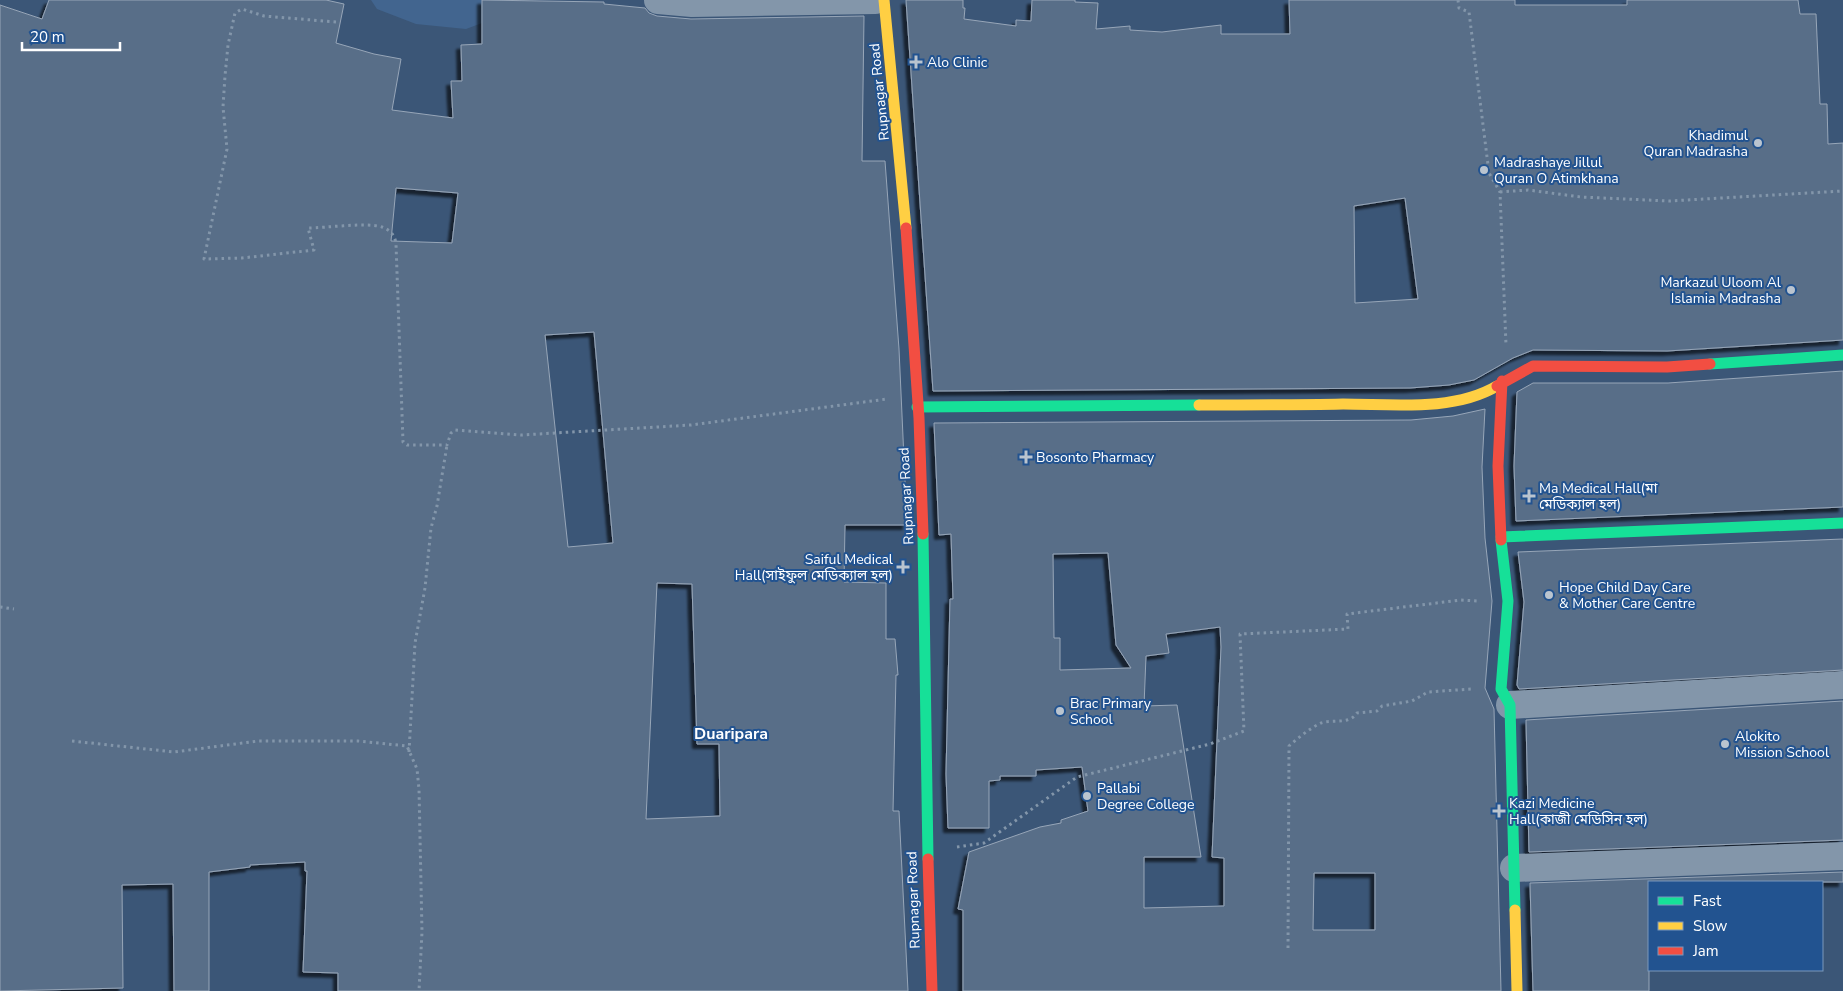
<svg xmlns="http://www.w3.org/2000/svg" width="1843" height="991" viewBox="0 0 1843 991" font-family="'Nunito Sans','Noto Sans Bengali',sans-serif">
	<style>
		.water { fill: #42658f }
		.building { fill: #596e88; stroke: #97a6b8; fill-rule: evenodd; filter: url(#shadow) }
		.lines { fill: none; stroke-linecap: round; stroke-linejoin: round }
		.path { stroke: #8396aa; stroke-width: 3; stroke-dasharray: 2.5 4; stroke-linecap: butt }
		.street { stroke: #8396aa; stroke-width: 28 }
		.fast { stroke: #16e098; stroke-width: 11 }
		.slow { stroke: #ffcf43; stroke-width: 11 }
		.jam { stroke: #f24e42; stroke-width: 11 }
		.poi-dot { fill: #bac4cf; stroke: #225390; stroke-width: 2 }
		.labels { text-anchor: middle; stroke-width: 4; stroke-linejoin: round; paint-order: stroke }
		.poi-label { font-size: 14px; fill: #fff; stroke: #225390; text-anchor: start }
		.street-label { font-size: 14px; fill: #fff; stroke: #225390 }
		.quarter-label { font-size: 16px; font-weight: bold; fill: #fff; stroke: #225390 }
	</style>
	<defs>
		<filter id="shadow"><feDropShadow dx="-4.5" dy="4.5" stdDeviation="1" flood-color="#0009"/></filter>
	</defs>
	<rect width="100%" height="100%" fill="#3b5677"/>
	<path class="water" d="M371,0h126l-7,20 -24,9 -50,-5 -39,-15z"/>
	<path class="building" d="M49,0h277l18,4 -8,39 38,11 27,5 -9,51 61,8 -2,-37h11l-1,-36 21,-1v-44l122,2v2l41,4 4,5 8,3 34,3 173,-3 -2,145h23l14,188 8,176h-62l-1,57 42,1v56h9l3,36h-2l-3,136h6l9,180h-570v-18l-35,-1 4,-101h-2v-9l-55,3v2l-41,5v119h-35l-1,-107 -51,1 1,103 -123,3v-986l42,14zM396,188l62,5 -6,50 -61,-2zM594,332l19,211 -45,4 -23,-212zM657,583l35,1 5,160h22l1,72 -74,3z
		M906,0h57v8h2l-1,11 52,7v-6l15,1 1,-21h43v2l23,1 -2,26 34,-3v4l32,2 59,-7v9h69l-1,-34h226v5h112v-5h171l2,14h16l4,90h7l1,40 15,-1v197l-176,11 -134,-1 -20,8 -39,22 -25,5 -39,3 -477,3zM1405,198l13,101 -63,4 -1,-97z
		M1843,371v136l-327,14 -2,-55 3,-74 16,-9h135z
		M1485,409l-3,58 3,71 7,63 -7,87 9,21 7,282h-538v-81l-5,-1 11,-57 71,-25 21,-4v-3l27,-9 -6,-44 -46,3v6h-36v4l-11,1v47h-41l-2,-54 4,-175h3l-2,-65 -12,1 -5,-112 477,-3 42,-4zM1108,553l8,92 15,23 -71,2v-32h-6l-1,-84zM1220,627l1,20 -9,210 12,1v48l-80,2v-51h57l-24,-152 -33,1 2,-50 23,-3 -3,-19zM1314,873h61v57h-62z
		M1843,539v131l-324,19 -2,-4 7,-83 -6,-50z
		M1843,701v139l-314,12 -3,-132z
		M1843,872v10h-194v109h-116l-3,-108z"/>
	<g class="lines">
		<path class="path" d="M1458,0l1,8 10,4 20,161 11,19 6,153
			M336,22l-72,-6 -22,-7 -7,4 -7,32 -3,31 -2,31 4,42 -23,110 38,-1 72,-8 -6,-22c18,0 58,-6 74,-1 8,3 13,8 14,17l7,198 4,3h40l4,-12 4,-3 66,5 170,-10 196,-26
			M1500,192l28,-2 53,7 88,4 174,-10
			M0,607l14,2
			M72,741l102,11 84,-11h100l49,5 10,23 2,20 3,143 -3,59
			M409,752l6,-109 10,-55 6,-60 6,-22 10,-61
			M957,847l27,-4 93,-66 133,-33 34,-13 -4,-97 108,-5 -1,-15 114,-14 16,1
			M1288,948l1,-202c9,-8 21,-18 32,-23 12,-4 28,2 36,-10l20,-2 5,-5 30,-5 16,-9 43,-3"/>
		<path class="street" d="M658,0l34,3 183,-3
			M1510,705l333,-20
			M1514,868l329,-12"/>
		<path class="fast" d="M1710,364l133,-9
			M917,407l282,-2
			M923,534l5,325
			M1501,537l342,-14
			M1501,540l7,61 -7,88 9,16 5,205"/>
		<path class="slow" d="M884,0l22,228
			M1199,405c48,0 96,0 144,-1 49,0 110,8 154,-18
			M1515,910l2,81"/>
		<path class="jam" d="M906,228l13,190 4,116
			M1497,386l36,-20 134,1 43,-3
			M1501,540l-3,-74 4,-85
			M928,859l4,132"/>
	</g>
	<g class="poi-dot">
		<path d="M913.5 54.5h5v5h5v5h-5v5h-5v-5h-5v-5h5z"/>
		<circle cx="1758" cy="143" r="5"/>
		<circle cx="1484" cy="170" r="5"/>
		<circle cx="1791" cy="290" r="5"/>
		<path d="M1023.5 449.5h5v5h5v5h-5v5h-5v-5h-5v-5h5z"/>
		<path d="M1526.5 488.5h5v5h5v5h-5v5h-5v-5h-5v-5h5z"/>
		<path d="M900.5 559.5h5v5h5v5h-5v5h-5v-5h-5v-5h5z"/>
		<circle cx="1549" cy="595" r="5"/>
		<circle cx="1060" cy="711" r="5"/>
		<circle cx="1725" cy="744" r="5"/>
		<circle cx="1087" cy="796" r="5"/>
		<path d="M1496.5 803.5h5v5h5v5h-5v5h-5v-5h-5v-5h5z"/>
	</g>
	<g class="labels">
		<g class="poi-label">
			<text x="927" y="67">Alo Clinic</text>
			<text x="1748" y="140" text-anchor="end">Khadimul<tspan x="1748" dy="16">Quran Madrasha</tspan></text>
			<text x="1494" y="167">Madrashaye Jillul<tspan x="1494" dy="16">Quran O Atimkhana</tspan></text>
			<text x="1781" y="287" text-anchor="end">Markazul Uloom Al<tspan x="1781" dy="16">Islamia Madrasha</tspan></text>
			<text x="1036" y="462">Bosonto Pharmacy</text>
			<text x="1539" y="493">Ma Medical Hall(মা<tspan x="1539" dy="16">মেডিক্যাল হল)</tspan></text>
			<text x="893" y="564" text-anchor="end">Saiful Medical<tspan x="893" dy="16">Hall(সাইফুল মেডিক্যাল হল)</tspan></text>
			<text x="1559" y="592">Hope Child Day Care<tspan x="1559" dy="16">&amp; Mother Care Centre</tspan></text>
			<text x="1070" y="708">Brac Primary<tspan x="1070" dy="16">School</tspan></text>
			<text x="1735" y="741">Alokito<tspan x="1735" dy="16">Mission School</tspan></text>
			<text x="1097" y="793">Pallabi<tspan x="1097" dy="16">Degree College</tspan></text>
			<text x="1509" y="808">Kazi Medicine<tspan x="1509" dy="16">Hall(কাজী মেডিসিন হল)</tspan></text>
		</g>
		<g class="street-label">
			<text transform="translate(879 92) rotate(-96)" y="5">Rupnagar Road</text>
			<text transform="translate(906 496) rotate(-93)" y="5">Rupnagar Road</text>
			<text transform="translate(913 900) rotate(-92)" y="5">Rupnagar Road</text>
		</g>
		<g class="quarter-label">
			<text x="731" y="739">Duaripara</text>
		</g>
	</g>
	<rect x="1648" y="881" width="175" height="90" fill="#225390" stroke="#7a98bc"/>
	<rect x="1658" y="897" width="25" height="8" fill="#16e098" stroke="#7a98bc"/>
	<text x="1693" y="906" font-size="15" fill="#ffffff">Fast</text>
	<rect x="1658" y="922" width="25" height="8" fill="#ffcf43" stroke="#7a98bc"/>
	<text x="1693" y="931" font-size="15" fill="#ffffff">Slow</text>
	<rect x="1658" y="947" width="25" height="8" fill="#f24e42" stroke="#7a98bc"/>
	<text x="1693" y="956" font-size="15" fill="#ffffff">Jam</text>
	<path d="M22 42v8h98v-8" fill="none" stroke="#ffffff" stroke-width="2.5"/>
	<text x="30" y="42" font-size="15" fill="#ffffff" stroke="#225390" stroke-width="4" paint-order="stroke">20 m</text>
</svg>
